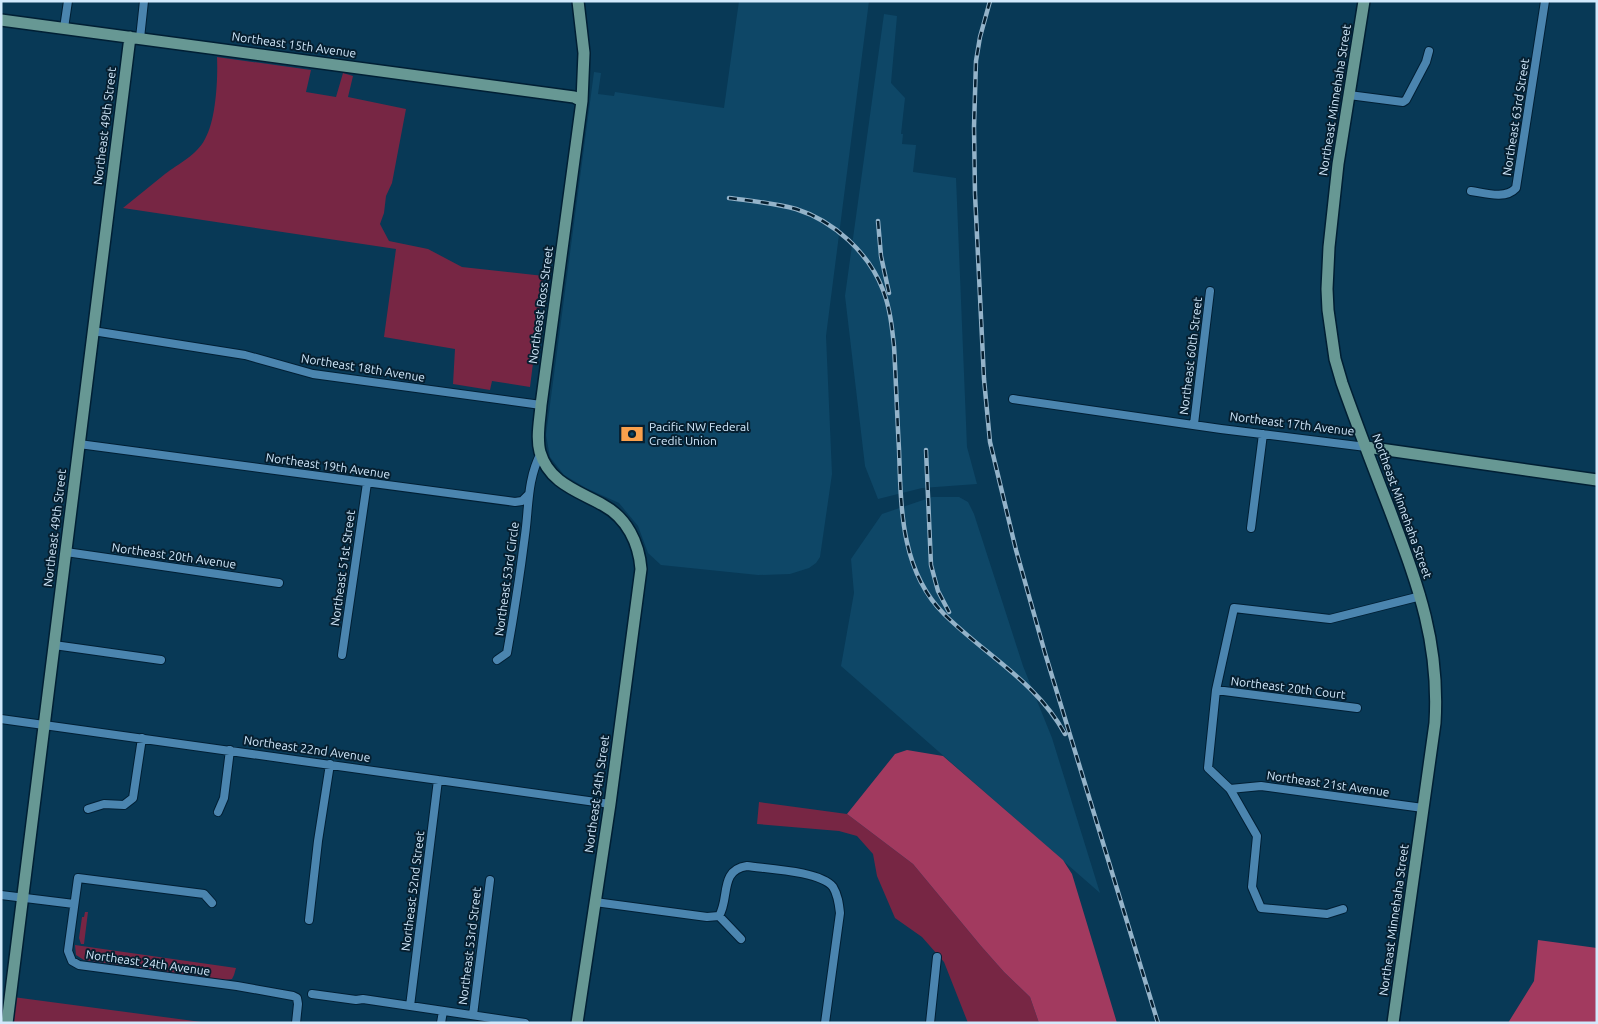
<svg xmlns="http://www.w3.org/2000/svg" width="1598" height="1024" viewBox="0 0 1598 1024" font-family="Ubuntu,sans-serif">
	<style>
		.built { fill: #0e4767 }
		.green { fill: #772644 }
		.forest { fill: #a23a5f }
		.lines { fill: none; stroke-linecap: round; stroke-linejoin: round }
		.street-casing { stroke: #001f34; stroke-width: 10 }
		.secondary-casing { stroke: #001f34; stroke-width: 14 }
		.street { stroke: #4b85af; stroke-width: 8 }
		.secondary { stroke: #679894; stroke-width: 11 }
		.rail-casing { stroke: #94b3c9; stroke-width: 4.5 }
		.rail { stroke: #061f30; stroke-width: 2.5; stroke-dasharray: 8; stroke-linecap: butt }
		.labels { text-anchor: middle; stroke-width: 4; stroke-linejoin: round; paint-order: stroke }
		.street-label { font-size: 12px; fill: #d2e9fc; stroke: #061f30 }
		.poi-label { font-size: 12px; fill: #d2e9fc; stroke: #061f30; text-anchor: start }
	</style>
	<rect width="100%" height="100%" fill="#083956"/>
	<path class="built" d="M739,1h130l-43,335 6,138 -12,83 -4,6 -7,5 -19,6 -32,1 -97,-10 -13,-12 -10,-27 -19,-23 -33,-15 -22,-13 -14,-18 -4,-22 48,-363 7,1 -3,21 16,2 1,-4 109,16z
		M884,14l13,2 -6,67 14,15 -4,36h2l-1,10 14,1 -3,27 43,6 11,269 10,37 -55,4 -44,11 -13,-33 -20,-170z
		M932,497h27l9,5 6,12 49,152 29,72 48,155 -259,-227 13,-73 -3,-34 31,-45z"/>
	<path class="green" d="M217,57l94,13 -5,22 30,5 7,-24 10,3 -5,21 58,12 -14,74 -6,13 -2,17 -4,11 9,17 39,8 34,18 82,9 -14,111 -38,-6 -2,9 -37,-6 2,-35 -71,-12 12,-88 -273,-41c14,-11 28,-23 42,-34 13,-10 32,-19 40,-35 11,-19 13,-60 12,-82z
		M759,802l88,12 66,50 68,82 23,26 26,25 9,26h-71l-24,-61 -22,-25 -27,-19 -18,-42 -4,-22 -16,-18 -18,-5 -82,-7z
		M85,912h3l-4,32h-3l-2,-6 3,-21h2z
		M75,945l161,23 -2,7 -2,4 -7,1 -141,-20 -8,-5z
		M13,997l196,26h-199z"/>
	<path class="forest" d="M907,750l36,6 120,104 9,14 45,149h-78l-9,-26 -26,-25 -23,-26 -68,-82 -66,-50 48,-60z
		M1538,940l59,8v75h-89l26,-42z"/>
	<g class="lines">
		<defs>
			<path id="street" d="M64,28l4,-27
				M140,38l4,-37
				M1349,95l54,7 3,-2 20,-38 3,-11
				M1471,191c14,2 34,9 45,-3l29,-187
				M93,331l152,24 68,19 228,31
				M1013,399l208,30 145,18
				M1194,424l16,-133
				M79,444l436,58 7,-1 6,-6
				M1251,528l12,-94
				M66,552l213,31
				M54,645l107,15
				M342,655l25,-172
				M497,660l10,-7c7,-39 13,-78 18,-118 4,-28 2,-56 16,-82
				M1216,690l141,18
				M1,719l609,85
				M1230,789l31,-3 162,22
				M88,809l16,-5 20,1 9,-7 9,-60
				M218,812l6,-14 6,-48
				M1,895l73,9
				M595,902l112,15 12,-1c11,-18 0,-46 28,-50 21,3 73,5 86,21 5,8 6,17 7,26l-15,110
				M212,903l-8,-9 -126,-16 -10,73 4,10 7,4 158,21 56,10 4,2 1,6 -2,19
				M1343,909l-16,5 -66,-6 -9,-21 5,-51 -27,-47 -22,-21 8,-78 18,-82 96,11 91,-23
				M719,916l22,23
				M309,920l9,-79 12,-77
				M312,994l44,6 7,-1 162,24
				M410,1006l28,-226
				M473,1015l17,-135
				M441,1023l2,-12
				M930,1023l7,-66"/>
			<path id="secondary" d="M1364,1l-26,163 -9,83 -2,42 1,21 7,49 7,24c15,42 31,84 47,125 28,75 51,133 46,215l-42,300
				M1,20l573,77 8,4
				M1366,447l231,33
				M7,1023l123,-986
				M577,1023l33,-219 31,-235c-2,-26 -14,-51 -38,-64 -25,-14 -54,-22 -63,-53 -4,-15 0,-32 1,-47l41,-304 2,-48 -6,-52"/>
		</defs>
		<use href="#street" class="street-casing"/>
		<use href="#secondary" class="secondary-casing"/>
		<use href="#street" class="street"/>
		<use href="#secondary" class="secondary"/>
		<defs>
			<path id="rail" d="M990,1l-10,36 -4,24 -2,66 1,67 9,185 6,63 26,108 29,103 113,370
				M729,198c22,3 45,5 67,11 38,12 73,44 87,81 7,18 9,37 11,56 2,35 3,69 5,103 2,57 1,121 45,165 41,41 93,68 121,120
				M878,221l3,35 8,37
				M926,450l5,115 7,26 11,21"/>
		</defs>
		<use href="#rail" class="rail-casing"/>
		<use href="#rail" class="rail"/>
	</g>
	<defs>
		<symbol id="bank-bare" viewBox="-9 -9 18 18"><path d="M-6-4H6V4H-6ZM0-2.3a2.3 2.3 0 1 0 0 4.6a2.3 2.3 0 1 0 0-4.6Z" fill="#f9a04c" stroke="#061f30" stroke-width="2.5" paint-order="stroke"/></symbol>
	</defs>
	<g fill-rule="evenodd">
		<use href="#bank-bare" x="616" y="418" width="32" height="32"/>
	</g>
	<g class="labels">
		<g class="street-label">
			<text transform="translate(294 45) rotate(8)" y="4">Northeast 15th Avenue</text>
			<text transform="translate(1335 100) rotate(-81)" y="4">Northeast Minnehaha Street</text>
			<text transform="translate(1516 117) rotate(-81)" y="4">Northeast 63rd Street</text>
			<text transform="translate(105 126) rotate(-83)" y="4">Northeast 49th Street</text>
			<text transform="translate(541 305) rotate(-82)" y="4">Northeast Ross Street</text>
			<text transform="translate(1191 356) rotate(-83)" y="4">Northeast 60th Street</text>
			<text transform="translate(363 368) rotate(9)" y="4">Northeast 18th Avenue</text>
			<text transform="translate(1292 424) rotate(7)" y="4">Northeast 17th Avenue</text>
			<text transform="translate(328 466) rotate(8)" y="4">Northeast 19th Avenue</text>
			<text transform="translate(1402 506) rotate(70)" y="4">Northeast Minnehaha Street</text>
			<text transform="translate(55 528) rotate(-83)" y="4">Northeast 49th Street</text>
			<text transform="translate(174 556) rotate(8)" y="4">Northeast 20th Avenue</text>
			<text transform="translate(343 568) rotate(-82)" y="4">Northeast 51st Street</text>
			<text transform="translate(507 579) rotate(-82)" y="4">Northeast 53rd Circle</text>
			<text transform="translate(1288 688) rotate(7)" y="4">Northeast 20th Court</text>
			<text transform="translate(307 749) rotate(8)" y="4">Northeast 22nd Avenue</text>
			<text transform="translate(1328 784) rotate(8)" y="4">Northeast 21st Avenue</text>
			<text transform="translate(597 794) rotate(-82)" y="4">Northeast 54th Street</text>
			<text transform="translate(413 891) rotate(-83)" y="4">Northeast 52nd Street</text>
			<text transform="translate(1394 920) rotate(-82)" y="4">Northeast Minnehaha Street</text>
			<text transform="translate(470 946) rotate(-83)" y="4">Northeast 53rd Street</text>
			<text transform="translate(148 963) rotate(8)" y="4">Northeast 24th Avenue</text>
		</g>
		<g class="poi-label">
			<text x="649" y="431">Pacific NW Federal<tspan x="649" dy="14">Credit Union</tspan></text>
		</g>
	</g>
	<rect width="1598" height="1024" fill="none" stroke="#d2e9fc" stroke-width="5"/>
</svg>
